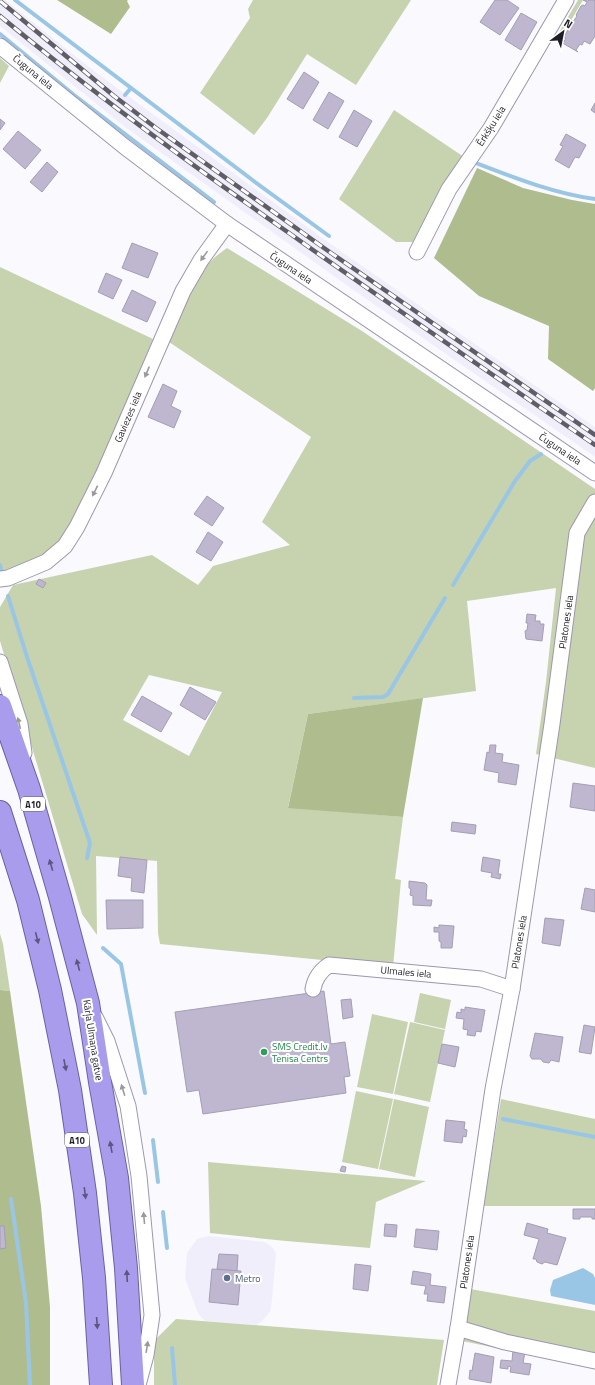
<svg xmlns="http://www.w3.org/2000/svg" width="595" height="1385" font-family="'Titillium Web',sans-serif">
<style>
.built{fill:#f1eefb}
.green{fill:#c7d2af;fill-rule:evenodd}
.forest{fill:#afbc8d}
.water{fill:#9ac6e6}
.lines{fill:none;stroke-linecap:round;stroke-linejoin:round}
.stream{stroke:#9ac6e6;stroke-width:4}
.building{fill:#beb7cf;stroke:#a49eb5}
.minor-casing{stroke:#9d97ad;stroke-width:17}
.trunk-casing{stroke:#6c5fa4;stroke-width:24}
.minor{stroke:#fff;stroke-width:15}
.trunk{stroke:#aa9cec;stroke-width:22}
.rail-casing{stroke:#5f5d65;stroke-width:4.5}
.rail{stroke:#fff;stroke-width:3;stroke-dasharray:9;stroke-linecap:butt}
.oneway{fill:#9a999d}
.oneway2{fill:#5e567f}
.leisure-dot{fill:#2e9e5b;stroke:#fff;stroke-width:1.5}
.service-dot{fill:#5c6f8a;stroke:#fff;stroke-width:1.5}
.labels{text-anchor:middle;dominant-baseline:central;stroke-width:4;stroke-linejoin:round;paint-order:stroke}
.shield{fill:#fff;stroke:#626066;stroke-width:1}
.shield-label{font-size:9px;font-weight:bold;fill:#1f1c25}
.street-label{font-size:10px;fill:#1f1c25;stroke:#fff}
.leisure-label{font-size:10px;fill:#27864d;stroke:#fff;text-anchor:start}
.service-label{font-size:10px;fill:#4e5e75;stroke:#fff;text-anchor:start}
</style>
<rect width="100%" height="100%" fill="#faf9fe"/>
<g class="built">
<path d="M0 0H5L94 71 332 245 595 427V457L352 289 125 127 0 26Z"/>
<path d="M208 1236 265 1242 273 1248 276 1254 272 1299 270 1312 261 1322 256 1325 205 1321 201 1317 197 1311 185 1278 187 1253 197 1239Z"/>
</g>
<g class="green">
<path d="M253 0H411L356 85 307 54 267 118 254 135 200 93 250 18 248 9Z"/>
<path d="M578 0H583L560 39 554 41Z"/>
<path d="M0 58 9 66 0 83Z"/>
<path d="M394 110 464 157 413 242H396L339 199Z"/>
<path d="M227 248 362 331 595 489V768L536 754 546 682 556 588 467 601 476 691 308 714 288 807 403 817 395 879 401 880 393 967 160 944 158 933 157 861 96 856 97 935 82 914 0 641V607L13 585 152 555 198 585 213 566 290 545 262 522 311 437 169 342 198 274 215 257ZM149 675 222 692 189 756 123 720Z"/>
<path d="M0 267 153 339 73 528 54 549 14 569 0 573Z"/>
<path d="M0 934 3 944 10 991 0 990Z"/>
<path d="M420 993 451 1000 445 1029 414 1022Z"/>
<path d="M372 1014 408 1022 393 1094 357 1087Z"/>
<path d="M410 1022 445 1030 430 1102 394 1094Z"/>
<path d="M356 1091 393 1099 378 1169 342 1162Z"/>
<path d="M394 1099 429 1107 415 1177 379 1169Z"/>
<path d="M501 1099 595 1119V1206H483Z"/>
<path d="M208 1162 426 1181 376 1202 370 1248 286 1241 210 1233Z"/>
<path d="M470 1289 595 1311V1368L462 1341Z"/>
<path d="M176 1319 444 1340 437 1385H154V1341Z"/>
</g>
<g class="forest">
<path d="M57 0H128L127 1 130 7 111 34Z"/>
<path d="M477 168 523 188 572 200 595 204V388L593 391 548 359 549 326 479 296 434 258Z"/>
<path d="M423 698 403 817 288 808 308 714Z"/>
<path d="M0 990 10 991 41 1206 50 1307V1385H0Z"/>
</g>
<path class="water" d="M583 1268 593 1274 595 1278V1305L551 1296 550 1290 553 1280Z"/>
<g class="lines">
<g class="stream">
<path d="M15 0 255 182 329 236"/>
<path d="M0 34 74 95 214 202"/>
<path d="M125 95 131 88"/>
<path d="M476 163C515 178 553 193 595 199"/>
<path d="M0 565 1 569"/>
<path d="M453 585 515 481 530 461 541 454"/>
<path d="M8 596 27 657 90 843 87 858"/>
<path d="M354 698 383 697 388 694 445 598"/>
<path d="M103 948 121 964 145 1093"/>
<path d="M503 1119 595 1137"/>
<path d="M153 1140 158 1182"/>
<path d="M11 1199 26 1303 30 1385"/>
<path d="M163 1212 167 1248"/>
<path d="M172 1348 175 1385"/>
</g>
</g>
<g class="building">
<path d="M495 0H507L519 8 500 35 480 22Z"/>
<path d="M583 0 588 1 589 0H595V36L590 44 584 41 582 45 580 44 576 50 578 52 559 41 563 43 566 38H564V36L577 16 576 15 581 6 583 5 585 6 587 2Z"/>
<path d="M521 13 537 22 521 50 505 40Z"/>
<path d="M304 72 319 82 303 109 287 99Z"/>
<path d="M329 92 344 101 328 129 313 120Z"/>
<path d="M595 103V113L591 110Z"/>
<path d="M354 110 372 121 357 147 339 137Z"/>
<path d="M0 119 5 123 0 130Z"/>
<path d="M18 131 41 150 25 169 3 149Z"/>
<path d="M566 134 586 145 579 158 575 157 569 168 555 160 563 146 560 145Z"/>
<path d="M47 162 58 172 42 192 30 182Z"/>
<path d="M132 243 158 253 148 278 122 268Z"/>
<path d="M106 273 122 280 113 299 98 292Z"/>
<path d="M132 290 156 302 147 322 122 311Z"/>
<path d="M163 384 177 391 171 406 181 411 174 428 148 417Z"/>
<path d="M207 496 224 508 212 526 194 514Z"/>
<path d="M208 532 223 542 211 561 196 552Z"/>
<path d="M39 579 46 583 43 588 36 584Z"/>
<path d="M527 614 536 615 535 621H540V624H544L542 641 526 639 525 631 527 630 528 623H526Z"/>
<path d="M190 687 216 702 205 720 180 705Z"/>
<path d="M142 696 172 713 161 732 131 715Z"/>
<path d="M490 745H496L495 753 503 754 502 762 519 765 516 785 498 782 499 773 484 770 487 752 489 753Z"/>
<path d="M573 783 595 786V811L570 807Z"/>
<path d="M452 822 476 825 475 834 451 831Z"/>
<path d="M120 857 147 860 144 893 131 891 132 878 118 876Z"/>
<path d="M483 857 500 860 498 874H501L500 879 491 877 492 873 481 871Z"/>
<path d="M409 881 425 883 427 885 426 900H432L431 906 413 905V896L410 895 411 889 409 888Z"/>
<path d="M585 888 595 890V912L581 909Z"/>
<path d="M106 900H143V928L107 929Z"/>
<path d="M545 918 564 920 560 946 542 943Z"/>
<path d="M439 925 454 926 452 948H441V942L439 941V932H434V927L439 928Z"/>
<path d="M324 991 331 1044 345 1042 350 1076 344 1077 346 1093 203 1114 199 1090 187 1092 175 1012Z"/>
<path d="M351 999 353 1017 343 1019 341 1000Z"/>
<path d="M465 1007 485 1010 481 1032 476 1031 475 1036 467 1035 468 1030 463 1029 464 1019 456 1018 457 1012 461 1013V1009L465 1010Z"/>
<path d="M584 1025 595 1027 591 1054 579 1052Z"/>
<path d="M535 1033 563 1037 559 1062 551 1060 549 1063 543 1062 541 1059H532L530 1056Z"/>
<path d="M442 1044 459 1047 455 1067 438 1063Z"/>
<path d="M446 1120 465 1122 464 1129 467 1130 466 1137 463 1136 462 1143 444 1141Z"/>
<path d="M342 1166 346 1167 345 1172 340 1171Z"/>
<path d="M573 1209H595V1219H592V1217H580V1219H573Z"/>
<path d="M527 1223 548 1229 547 1233 566 1238 557 1265 545 1262 542 1264 537 1262 536 1259H533L539 1239 524 1235Z"/>
<path d="M385 1224 397 1225 396 1237 384 1236Z"/>
<path d="M0 1226H4L6 1248 0 1249Z"/>
<path d="M416 1229 439 1231 437 1250 414 1247Z"/>
<path d="M219 1254 238 1255 237 1271 217 1269Z"/>
<path d="M355 1264 371 1266 368 1291 353 1289Z"/>
<path d="M212 1269 241 1271 238 1305 209 1302Z"/>
<path d="M413 1271 431 1274 430 1285 446 1287 444 1303 427 1301 428 1294H424L426 1286 411 1284Z"/>
<path d="M513 1350 525 1352 523 1363 531 1364 529 1375 510 1372 511 1367 508 1366V1369L500 1368 501 1360 512 1361Z"/>
<path d="M475 1353 494 1357 491 1383 469 1379 470 1370 472 1371Z"/>
</g>
<g class="lines">
<g class="minor-casing">
<g id="minor">
<path d="M0 46 125 147 227 224 595 473"/>
<path d="M417 252 449 189 491 128 566 0"/>
<path d="M0 579 8 578 46 562 65 546 77 527 104 473 183 291 201 260 227 224"/>
<path d="M0 662 20 724 24 753"/>
<path d="M313 989C315 978 320 971 329 965L481 979 512 989"/>
<path d="M95 1017 107 1041 128 1106 139 1176 152 1315 146 1355 138 1385"/>
<path d="M458 1328 505 1342 595 1361"/>
<path d="M448 1385 458 1328 493 1089 512 989 552 724 577 533 595 502"/>
</g>
</g>
<g class="trunk-casing">
<g id="trunk">
<path d="M0 706 29 789 60 897 88 1003 100 1082 117 1178 126 1268 133 1385"/>
<path d="M0 812 28 900 50 990 70 1090 85 1193 94 1278 101 1385"/>
</g>
</g>
<use href="#minor" class="minor"/>
<use href="#trunk" class="trunk"/>
<g class="rail-casing">
<g id="rail">
<path d="M0 1 114 96 156 128 331 253 595 435"/>
<path d="M0 16C93 93 190 164 289 233 390 305 493 375 595 445"/>
</g>
</g>
<use href="#rail" class="rail"/>
</g>
<defs><path id="oneway-solid" d="M-6-.8H1V-3.2L6.5 0L1 3.2V.8H-6Z"/></defs>
<g class="oneway">
<use href="#oneway-solid" transform="translate(204 256) rotate(126)"/>
<use href="#oneway-solid" transform="translate(147 372) rotate(113)"/>
<use href="#oneway-solid" transform="translate(95 491) rotate(116)"/>
<use href="#oneway-solid" transform="translate(19 723) rotate(-103)"/>
<use href="#oneway-solid" transform="translate(123 1090) rotate(-107)"/>
<use href="#oneway-solid" transform="translate(144 1218) rotate(-95)"/>
<use href="#oneway-solid" transform="translate(147 1347) rotate(-81)"/>
</g>
<g class="oneway2">
<use href="#oneway-solid" transform="translate(51 865) rotate(-106)"/>
<use href="#oneway-solid" transform="translate(37 938) rotate(76)"/>
<use href="#oneway-solid" transform="translate(78 965) rotate(-105)"/>
<use href="#oneway-solid" transform="translate(65 1065) rotate(79)"/>
<use href="#oneway-solid" transform="translate(111 1147) rotate(-100)"/>
<use href="#oneway-solid" transform="translate(85 1193) rotate(83)"/>
<use href="#oneway-solid" transform="translate(127 1276) rotate(-93)"/>
<use href="#oneway-solid" transform="translate(97 1323) rotate(86)"/>
</g>
<circle class="leisure-dot" cx="264" cy="1052" r="4"/>
<circle class="service-dot" cx="227" cy="1278" r="4"/>
<g class="labels">
<g class="shield">
<rect x="21" y="797" width="24" height="14" rx="3"/>
<rect x="65" y="1133" width="24" height="14" rx="3"/>
</g>
<g class="shield-label">
<text x="33" y="804">A10</text>
<text x="77" y="1140">A10</text>
</g>
<g class="street-label">
<text transform="translate(33 72) rotate(39)">Čuguna iela</text>
<text transform="translate(491 126) rotate(-58)">Ērkšķu iela</text>
<text transform="translate(291 268) rotate(34)">Čuguna iela</text>
<text transform="translate(128 417) rotate(-67)">Gaviezes iela</text>
<text transform="translate(560 449) rotate(34)">Čuguna iela</text>
<text transform="translate(566 622) rotate(-82)">Platones iela</text>
<text transform="translate(519 942) rotate(-81)">Platones iela</text>
<text transform="translate(406 972) rotate(5)">Ulmales iela</text>
<text transform="translate(93 1040) rotate(81)">Kārļa Ulmaņa gatve</text>
<text transform="translate(467 1262) rotate(-82)">Platones iela</text>
</g>
<g class="leisure-label">
<text x="272" y="1046">SMS Credit.lv<tspan x="272" dy="12">Tenisa Centrs</tspan></text>
</g>
<g class="service-label">
<text x="235" y="1278">Metro</text>
</g>
</g>
<g transform="translate(563 32) rotate(32)" stroke="#ffffff" stroke-width="3" paint-order="stroke">
<path d="M0-3L7 15L0 10L-7 15Z" fill="#1f1c25"/>
<text y="-6" font-size="11" font-weight="bold" text-anchor="middle" fill="#1f1c25">N</text>
</g>
</svg>
